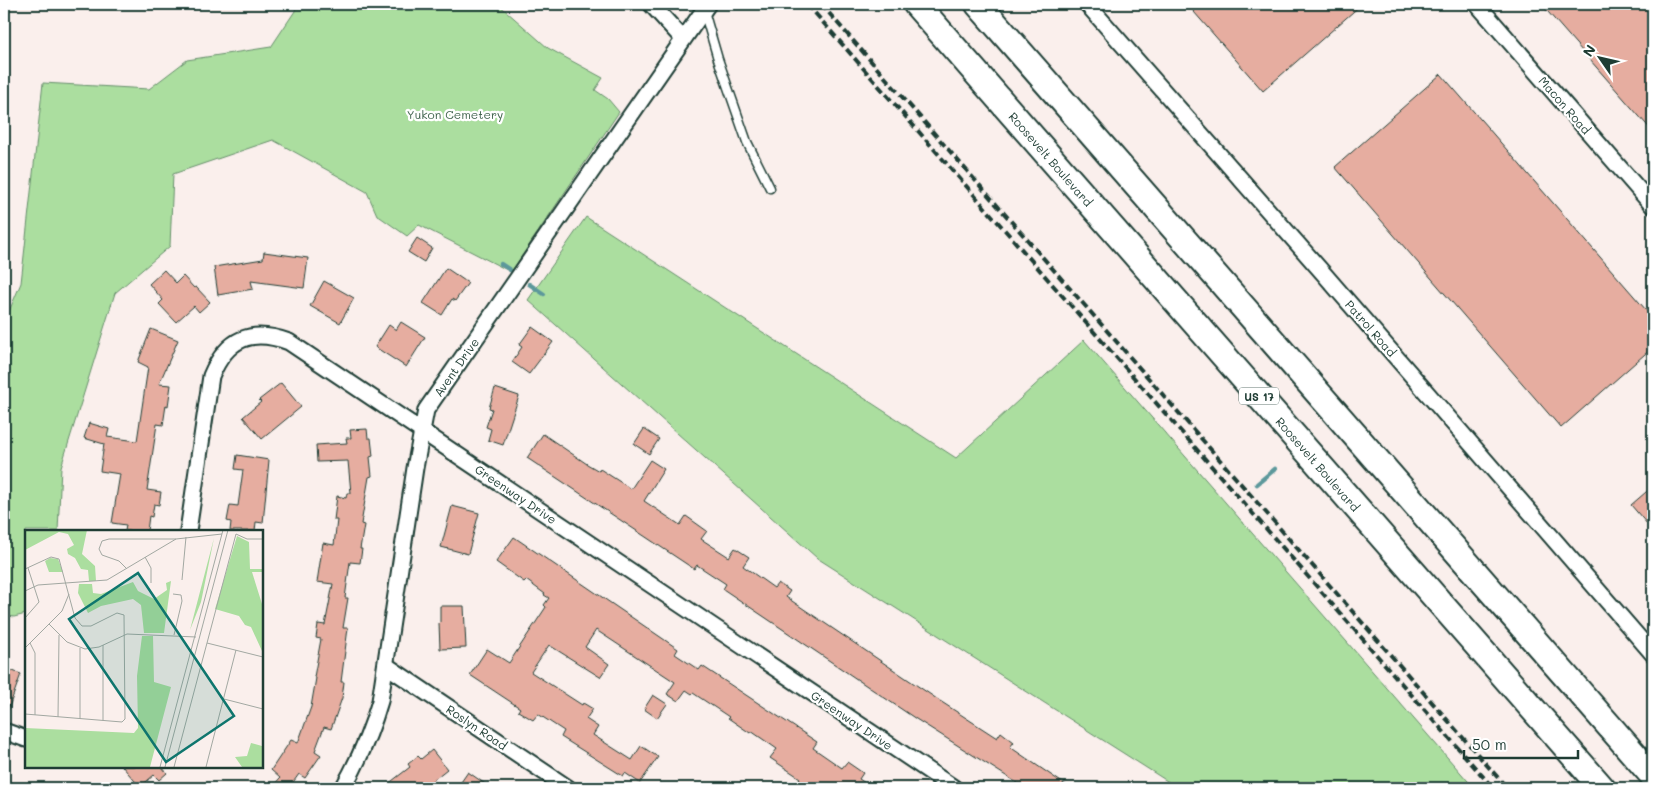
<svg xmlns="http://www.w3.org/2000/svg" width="1657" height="792" font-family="Mali,sans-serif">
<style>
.green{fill:#abde9f;stroke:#658e6a}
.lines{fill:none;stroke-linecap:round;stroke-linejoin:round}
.stream{stroke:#5c989b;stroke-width:4.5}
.building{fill:#e6ada0;stroke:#1f3d34}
.service-casing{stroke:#1f3d34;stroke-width:11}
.minor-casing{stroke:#1f3d34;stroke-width:19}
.trunk-casing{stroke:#1f3d34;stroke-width:29}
.service{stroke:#fff;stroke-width:8}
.minor{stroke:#fff;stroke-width:15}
.trunk{stroke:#fff;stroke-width:25}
.rail{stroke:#1f3d34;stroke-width:4;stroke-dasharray:8 4;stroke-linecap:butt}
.labels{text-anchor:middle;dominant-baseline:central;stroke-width:4.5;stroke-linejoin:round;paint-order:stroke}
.shield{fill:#fff;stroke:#627771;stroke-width:1}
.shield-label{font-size:11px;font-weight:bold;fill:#1f3d34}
.street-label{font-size:12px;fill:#1f3d34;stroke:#fff}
.park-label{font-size:12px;fill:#42654f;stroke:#fff}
.inset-road{fill:none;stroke:#a2a8a2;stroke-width:1}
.view{fill:#0f766e;fill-opacity:0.15;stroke:#0f766e;stroke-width:2.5}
.inset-edge{fill:none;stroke:#1f3d34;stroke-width:2.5}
</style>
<rect width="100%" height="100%" fill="#faefec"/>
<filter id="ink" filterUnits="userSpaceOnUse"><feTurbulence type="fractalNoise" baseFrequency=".02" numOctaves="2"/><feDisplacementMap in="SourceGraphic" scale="10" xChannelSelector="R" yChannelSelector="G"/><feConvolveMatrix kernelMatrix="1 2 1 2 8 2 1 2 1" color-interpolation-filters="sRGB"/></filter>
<g filter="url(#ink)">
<g class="green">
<path d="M296 4H498L548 48 603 78 595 90 608 99 619 112 511 272 419 225 407 236 377 215 367 192 273 140 173 174 170 246 115 293 61 467 58 531H26V614L14 617 4 615V323L21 283 43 83 149 89 187 60 271 47 295 11Z"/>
<path d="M586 217 956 458 1084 340 1474 788H1178L817 558 528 300Z"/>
</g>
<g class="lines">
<g class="stream">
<path d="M501 264 510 270"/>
<path d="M529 284 544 294"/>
<path d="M1257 484 1275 469"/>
</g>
</g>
<g class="building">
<path d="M1187 4H1362L1263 91Z"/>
<path d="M1541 4H1653V132Z"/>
<path d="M1441 74 1653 318V347L1561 428 1335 167Z"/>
<path d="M417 238 432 248 424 262 408 252Z"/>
<path d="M264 252 308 258 304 288 251 281 253 289 218 295 214 267 263 259Z"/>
<path d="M446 268 468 283 455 301 452 299 442 315 423 303Z"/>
<path d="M164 270 176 283 183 276 194 288 196 287 210 302 199 312 194 306 176 322 159 304 163 300 149 284Z"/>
<path d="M324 281 354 298 340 323 310 306Z"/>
<path d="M401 322 425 337 406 367 375 347 389 325 396 330Z"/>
<path d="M532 327 553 342 529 374 512 362 522 347 519 345Z"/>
<path d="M151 329 178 340 159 384 171 385 168 406 166 405 163 425 157 424 147 490 161 492 159 505 154 504 152 517 149 516 147 531H125L126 525 112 523 120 474 100 471 104 444 84 438 89 423 109 429 107 437 137 441 148 367 138 362Z"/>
<path d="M281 383 301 407 262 439 243 417 261 402 259 400Z"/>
<path d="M495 388 519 396 503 445 488 440 491 429 486 427 492 409 489 408Z"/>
<path d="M367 429 368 438H371L373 456 370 457 372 476 369 477 361 524 364 525 360 549H362L360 563 350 562 345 598H348L343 628H348L341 682H344L342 698 331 729 324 727 315 751 321 755 305 778 299 774 289 788H271L280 778 271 770 291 740 298 743 311 707 316 678 314 677 321 639 316 638 318 624 325 625 333 584 317 582 323 543 334 545 337 520H334L337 496 346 498 347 493H351L348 461 317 462 316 445 347 443 346 438H351L350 430Z"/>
<path d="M644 429 659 439 649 454 634 444Z"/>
<path d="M543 434 587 464 599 471 600 469 631 489 650 460 664 469 644 501 680 525 686 516 707 531 701 539 729 557 735 548 749 557 743 566 774 588 778 583 790 591 786 597 940 701 997 738 1001 732 1014 742 1010 747 1070 788H1025L916 719 723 589 726 584 697 565 694 569 527 458Z"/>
<path d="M237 455 269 460 263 523 256 522 255 531H230L231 522 227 521 230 505 238 506 243 470 235 469Z"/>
<path d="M1653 486V531L1631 505Z"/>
<path d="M452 506 479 513 468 554 441 547Z"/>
<path d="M514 537 678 649 675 654 699 670 702 666 817 742 813 748 842 768 847 762 863 773 859 779 873 788H793L800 778 770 758 777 749 751 731 750 733 728 718 729 717 693 693 692 694 686 690 678 701 667 694 675 682 596 630 585 647 609 664 600 677 549 645 531 672 582 705 583 703 593 709 586 719 598 727 593 735 632 760 641 746 658 757 640 783 625 773 623 776 561 737 564 731 538 714 533 720 518 711 520 708 470 675 487 649 509 663 546 607 544 605 549 598 544 595 545 594 526 580 524 582 496 562Z"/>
<path d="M440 606H464L466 648 440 649 439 623 440 622Z"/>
<path d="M4 668 21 674 5 718H4Z"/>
<path d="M653 695 667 704 657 718 644 709Z"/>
<path d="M432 750 447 769 423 788H383L410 767 408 764 418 756 421 759Z"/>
<path d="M122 766H164L162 767 167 773 159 780 154 775 140 787Z"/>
<path d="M468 772 491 788H457Z"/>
</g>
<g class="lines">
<g class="service-casing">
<path id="service" d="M704 11 718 59 747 142 770 188"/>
</g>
<g class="minor-casing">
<g id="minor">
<path d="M651 4 683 39"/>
<path d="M1087 4 1324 274 1653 654"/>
<path d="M1477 4 1653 206"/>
<path d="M188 531 211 376C227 338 251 328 289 342L954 788"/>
<path d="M387 666 568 788"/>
<path d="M4 731 26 739"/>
<path d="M343 788C359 760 371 732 380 701L415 468 426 410 708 4"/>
</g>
</g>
<g class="trunk-casing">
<g id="trunk">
<path d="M916 4 1602 788"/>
<path d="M978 4 1653 776"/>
</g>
</g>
<use href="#service" class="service"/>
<use href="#minor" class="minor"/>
<use href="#trunk" class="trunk"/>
<g class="rail">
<path d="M807 4 1493 788"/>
<path d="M821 4 1507 788"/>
</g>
</g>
</g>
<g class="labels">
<rect class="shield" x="1239" y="387.5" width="40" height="17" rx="4"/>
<g class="shield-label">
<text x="1259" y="396">US 17</text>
</g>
<g class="street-label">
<text transform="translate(1565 105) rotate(49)">Macon Road</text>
<text transform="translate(1051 159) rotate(49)">Roosevelt Boulevard</text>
<text transform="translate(1371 328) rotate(49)">Patrol Road</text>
<text transform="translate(456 367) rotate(-55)">Avent Drive</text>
<text transform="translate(1318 464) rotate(49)">Roosevelt Boulevard</text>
<text transform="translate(516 494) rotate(34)">Greenway Drive</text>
<text transform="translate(852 720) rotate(34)">Greenway Drive</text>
<text transform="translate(477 727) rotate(34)">Roslyn Road</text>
</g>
<g class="park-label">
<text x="455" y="114">Yukon Cemetery</text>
</g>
</g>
<g transform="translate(25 530)">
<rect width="238" height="238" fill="#faefec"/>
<path d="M0 0H62L57 24 70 36 71 51H64L63 40 56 39 50 28 43 24 42 19 49 15 43 4 34 2 0 20ZM212 6 224 12 225 39H237V42H227L237 74V121L226 97 220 95 214 86 190 79ZM189 8 176 72 165 100ZM25 28 33 29 38 42H24L20 31ZM146 51 139 103H119L116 75 108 69 76 76 63 83 53 63 54 54H67L68 63 76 64 108 52 113 61 129 69 142 60 141 53ZM117 106H128L129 152 146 157 125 237H0V198L109 203 113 198 112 146ZM226 213 237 216V237H217L210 227 222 226Z" fill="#abde9f"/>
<path class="inset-road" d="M120 27 126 38V53M0 39 26 27 34 29 50 88 57 96H66L92 83 99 85 100 189 97 192 0 184M102 39 94 31 77 25 74 19 77 11 84 9H151M157 50 161 7M0 61 13 55 82 50 151 9 197 4M148 64 156 65 157 71 149 105M0 88 14 72 3 38M24 94 42 112 60 119 74 117 102 104 171 107M5 113 10 123V185M182 113 238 127M0 118 37 81 44 64M199 169 238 179M33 187 34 105M55 189V118M78 191V115M135 237 198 0M140 237 203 0M149 237 211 4 222 9H238M181 237 211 120"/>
<path class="view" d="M113 43 209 186 141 232 44 89Z"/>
<rect width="238" height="238" class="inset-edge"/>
</g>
<rect width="1657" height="792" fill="none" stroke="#fff" stroke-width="20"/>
<rect x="10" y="10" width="1637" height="772" fill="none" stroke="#1f3d34" stroke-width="2" filter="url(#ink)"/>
<g transform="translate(1600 58) rotate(304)" stroke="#ffffff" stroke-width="4" paint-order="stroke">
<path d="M0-4L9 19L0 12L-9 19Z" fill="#1f3d34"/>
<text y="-8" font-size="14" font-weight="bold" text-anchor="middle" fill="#1f3d34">N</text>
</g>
<path d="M1464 750v8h114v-8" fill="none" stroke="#1f3d34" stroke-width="2.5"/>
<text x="1472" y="750" font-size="15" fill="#1f3d34" stroke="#ffffff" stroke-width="4" paint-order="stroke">50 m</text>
</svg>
